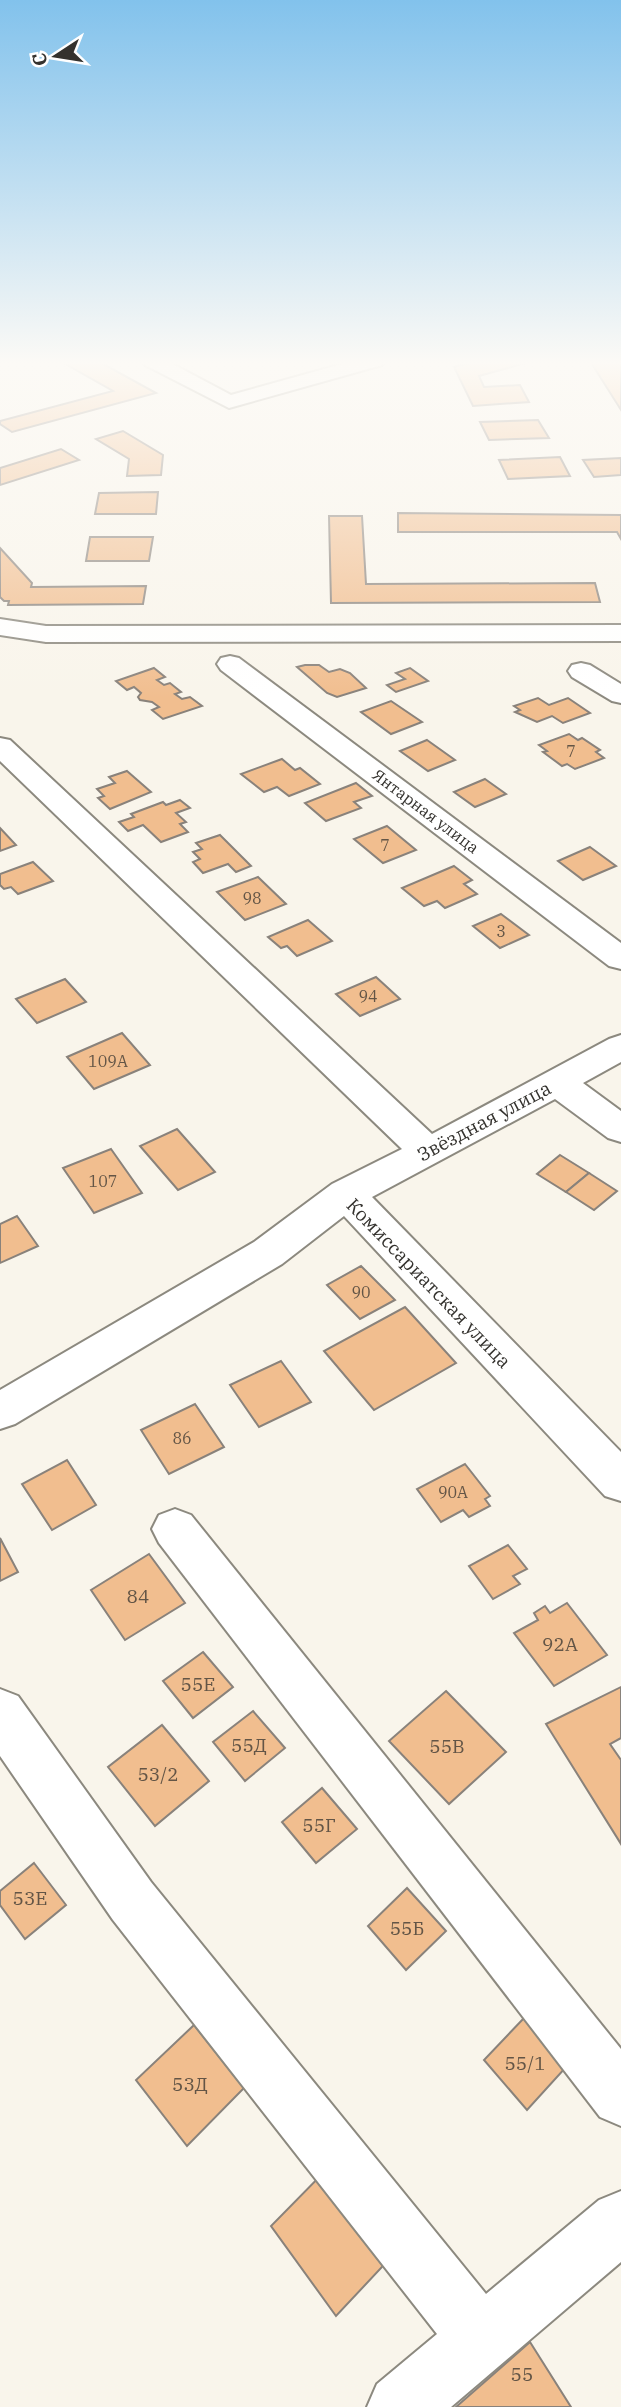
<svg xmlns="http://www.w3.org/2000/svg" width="621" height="2407" font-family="'IBM Plex Serif',serif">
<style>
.building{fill:#f1be8f;stroke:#89827b;stroke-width:2}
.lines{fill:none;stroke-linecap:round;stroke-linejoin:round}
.minor-casing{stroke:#8c897f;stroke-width:4}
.minor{fill:#fff;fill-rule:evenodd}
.labels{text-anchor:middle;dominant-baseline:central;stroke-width:5;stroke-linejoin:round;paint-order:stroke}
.number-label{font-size:16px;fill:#635546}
.far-street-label{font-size:16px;fill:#34322e;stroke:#fff}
.street-label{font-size:19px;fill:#34322e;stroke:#fff}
.near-number-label{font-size:19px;fill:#635546}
</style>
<rect width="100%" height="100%" fill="#f9f5eb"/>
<g class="building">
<path d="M60 361H98L156 393 12 432 0 424V421L113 391Z"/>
<path d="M476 361H533L479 376 484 387 520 385 529 402 473 406 454 367Z"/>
<path d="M590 361H618L621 365V410Z"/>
<path d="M538 420 549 438 489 440 480 422Z"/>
<path d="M123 431 163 455 161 475 127 476 129 459 96 439Z"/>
<path d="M61 449 79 460 0 485V468Z"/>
<path d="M560 457 570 476 508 479 499 460Z"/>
<path d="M621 458V475L594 477 583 460Z"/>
<path d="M158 492 156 514H95L99 493Z"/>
<path d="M398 513 621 515V539L617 532H398Z"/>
<path d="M329 516H362L366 584 595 583 600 602 331 603Z"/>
<path d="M90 537H153L149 561H86Z"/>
<path d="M0 548 32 583 31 587 146 586 143 604 8 605 9 601H4L0 597Z"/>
<path d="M305 665H319L329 672 340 669 350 673 366 688 337 697 327 693 297 667Z"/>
<path d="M154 668 165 677 157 680 164 685 170 683 181 692 175 694 182 699 190 697 202 706 163 719 152 710 159 707 152 702 140 700 138 697 141 693 134 687 127 690 116 681Z"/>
<path d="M410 668 428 681 396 692 387 685 405 679 396 673Z"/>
<path d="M538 698 549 705 568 698 590 713 563 723 552 716 537 722 515 712 520 710 514 706Z"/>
<path d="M391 701 422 722 391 734 361 712Z"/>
<path d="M569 734 578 740 582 738 600 750 596 752 604 758 575 769 567 764 562 766 543 752 547 751 539 745Z"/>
<path d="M427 740 455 760 428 771 400 751Z"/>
<path d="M282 759 295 770 300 768 320 784 289 796 277 787 264 792 241 774Z"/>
<path d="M127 771 151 792 110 809 98 798 104 796 97 789 115 783 109 777Z"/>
<path d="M485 779 506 794 475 807 454 792Z"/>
<path d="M356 783 372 796 354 802 361 808 326 821 305 803Z"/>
<path d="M180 800 190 808 176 813 186 822 180 824 188 832 161 842 143 825 128 831 119 822 134 817 131 814 163 802 166 805Z"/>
<path d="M387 826 416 850 383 863 354 839Z"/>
<path d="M0 828 16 845 0 851Z"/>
<path d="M220 835 251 866 236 872 228 864 203 873 193 862 200 859 193 852 202 849 196 843Z"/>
<path d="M590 847 616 866 583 880 558 861Z"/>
<path d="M33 862 53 881 18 894 11 887 4 889 0 885V874Z"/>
<path d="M454 866 472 880 464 884 477 894 445 908 437 901 424 906 402 888Z"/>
<path d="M258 877 286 904 245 920 217 892Z"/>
<path d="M501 914 529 935 500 948 473 926Z"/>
<path d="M308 920 332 941 297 956 287 946 281 948 268 937Z"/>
<path d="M376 977 400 999 360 1016 336 994Z"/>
<path d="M65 979 86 1002 37 1023 16 999Z"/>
<path d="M122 1033 150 1065 94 1089 67 1057Z"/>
<path d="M177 1129 215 1172 178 1190 140 1146Z"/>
<path d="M111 1149 142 1193 94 1213 63 1168Z"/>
<path d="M560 1155 589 1173 566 1192 537 1174Z"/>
<path d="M589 1173 617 1191 594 1210 566 1192Z"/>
<path d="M17 1216 38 1246 0 1263V1224Z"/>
<path d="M361 1266 395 1300 360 1319 327 1285Z"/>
<path d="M405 1307 456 1363 374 1410 324 1351Z"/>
<path d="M281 1361 311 1402 259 1427 230 1385Z"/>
<path d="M195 1404 224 1447 169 1474 141 1430Z"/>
<path d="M67 1460 96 1505 52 1530 22 1484Z"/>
<path d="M465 1464 490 1496 485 1499 490 1506 469 1517 463 1510 441 1522 417 1489Z"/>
<path d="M0 1538 18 1572 0 1581Z"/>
<path d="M508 1545 527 1569 513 1576 520 1584 493 1599 469 1566Z"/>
<path d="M149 1554 185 1603 125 1640 91 1590Z"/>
<path d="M567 1603 607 1655 554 1686 514 1633 538 1620 534 1613 545 1606 550 1613Z"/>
<path d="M203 1652 233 1687 193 1718 163 1681Z"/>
<path d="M621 1687V1738L610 1744 621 1760V1844L546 1724Z"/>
<path d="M446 1691 506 1752 449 1804 389 1741Z"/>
<path d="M253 1711 285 1748 245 1781 213 1742Z"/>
<path d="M162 1725 209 1781 155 1826 108 1767Z"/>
<path d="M322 1788 357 1829 316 1863 282 1822Z"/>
<path d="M34 1863 66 1905 25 1939 0 1905V1891Z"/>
<path d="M407 1888 446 1931 406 1970 368 1926Z"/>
<path d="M524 2018 567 2066 527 2110 484 2060Z"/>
<path d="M194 2025 244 2088 187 2146 136 2080Z"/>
<path d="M330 2166 396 2252 336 2316 271 2226Z"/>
<path d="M530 2342 571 2407H456Z"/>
</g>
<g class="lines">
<g class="minor-casing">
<g id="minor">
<path d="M142 361H167L231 395 353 361H385L382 365 229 408 145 365Z"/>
<path d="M0 619 46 626 621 625V641L46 642 0 635Z"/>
<path d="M230 656 239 658 621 943V969L609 966 221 670 217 664 221 658Z"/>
<path d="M581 663 590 665 621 684V703L612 701 572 677 568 671 572 665Z"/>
<path d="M0 738 10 740 432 1134 609 1039 621 1035V1062L583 1083 621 1111V1142L608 1138 555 1099 372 1197 621 1452V1501L605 1496 344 1216 282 1264 15 1424 0 1429V1390L254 1242 332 1184 402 1149 0 761Z"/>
<path d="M175 1509 191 1515 621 2049V2126L600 2117 159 1543 152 1529 159 1515Z"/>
<path d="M0 1689 18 1696 151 1882 486 2294 599 2200 621 2191V2262L451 2407H367L377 2384 437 2334 113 1920 0 1756Z"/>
</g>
</g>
<use href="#minor" class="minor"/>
</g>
<linearGradient id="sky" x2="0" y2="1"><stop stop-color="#82c2ec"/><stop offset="0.52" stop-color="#fcfaf6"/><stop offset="1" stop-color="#fcfaf6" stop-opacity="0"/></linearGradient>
<rect width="621" height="698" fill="url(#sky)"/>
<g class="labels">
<g class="number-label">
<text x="571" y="751">7</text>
<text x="385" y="845">7</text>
<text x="252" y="898">98</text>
<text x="501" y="931">3</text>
<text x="368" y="996">94</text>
<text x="108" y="1061">109А</text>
<text x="103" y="1181">107</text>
<text x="361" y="1292">90</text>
<text x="182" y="1438">86</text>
<text x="453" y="1492">90А</text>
</g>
<g class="far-street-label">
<text transform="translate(426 811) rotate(37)">Янтарная улица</text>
</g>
<g class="street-label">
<text transform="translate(484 1121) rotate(-28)">Звёздная улица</text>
<text transform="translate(429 1283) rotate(46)">Комиссариатская улица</text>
</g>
<g class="near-number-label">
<text x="138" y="1596">84</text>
<text x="560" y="1644">92А</text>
<text x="198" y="1684">55Е</text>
<text x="249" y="1745">55Д</text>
<text x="447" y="1746">55В</text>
<text x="158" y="1774">53/2</text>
<text x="319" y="1825">55Г</text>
<text x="30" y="1898">53Е</text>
<text x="407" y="1928">55Б</text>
<text x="525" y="2063">55/1</text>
<text x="190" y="2084">53Д</text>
<text x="522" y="2374">55</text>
</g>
</g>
<g transform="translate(56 56) rotate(258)" stroke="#ffffff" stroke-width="5" paint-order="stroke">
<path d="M0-5L12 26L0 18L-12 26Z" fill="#34322e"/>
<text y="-10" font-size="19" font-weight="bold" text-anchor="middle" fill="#34322e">С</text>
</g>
</svg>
